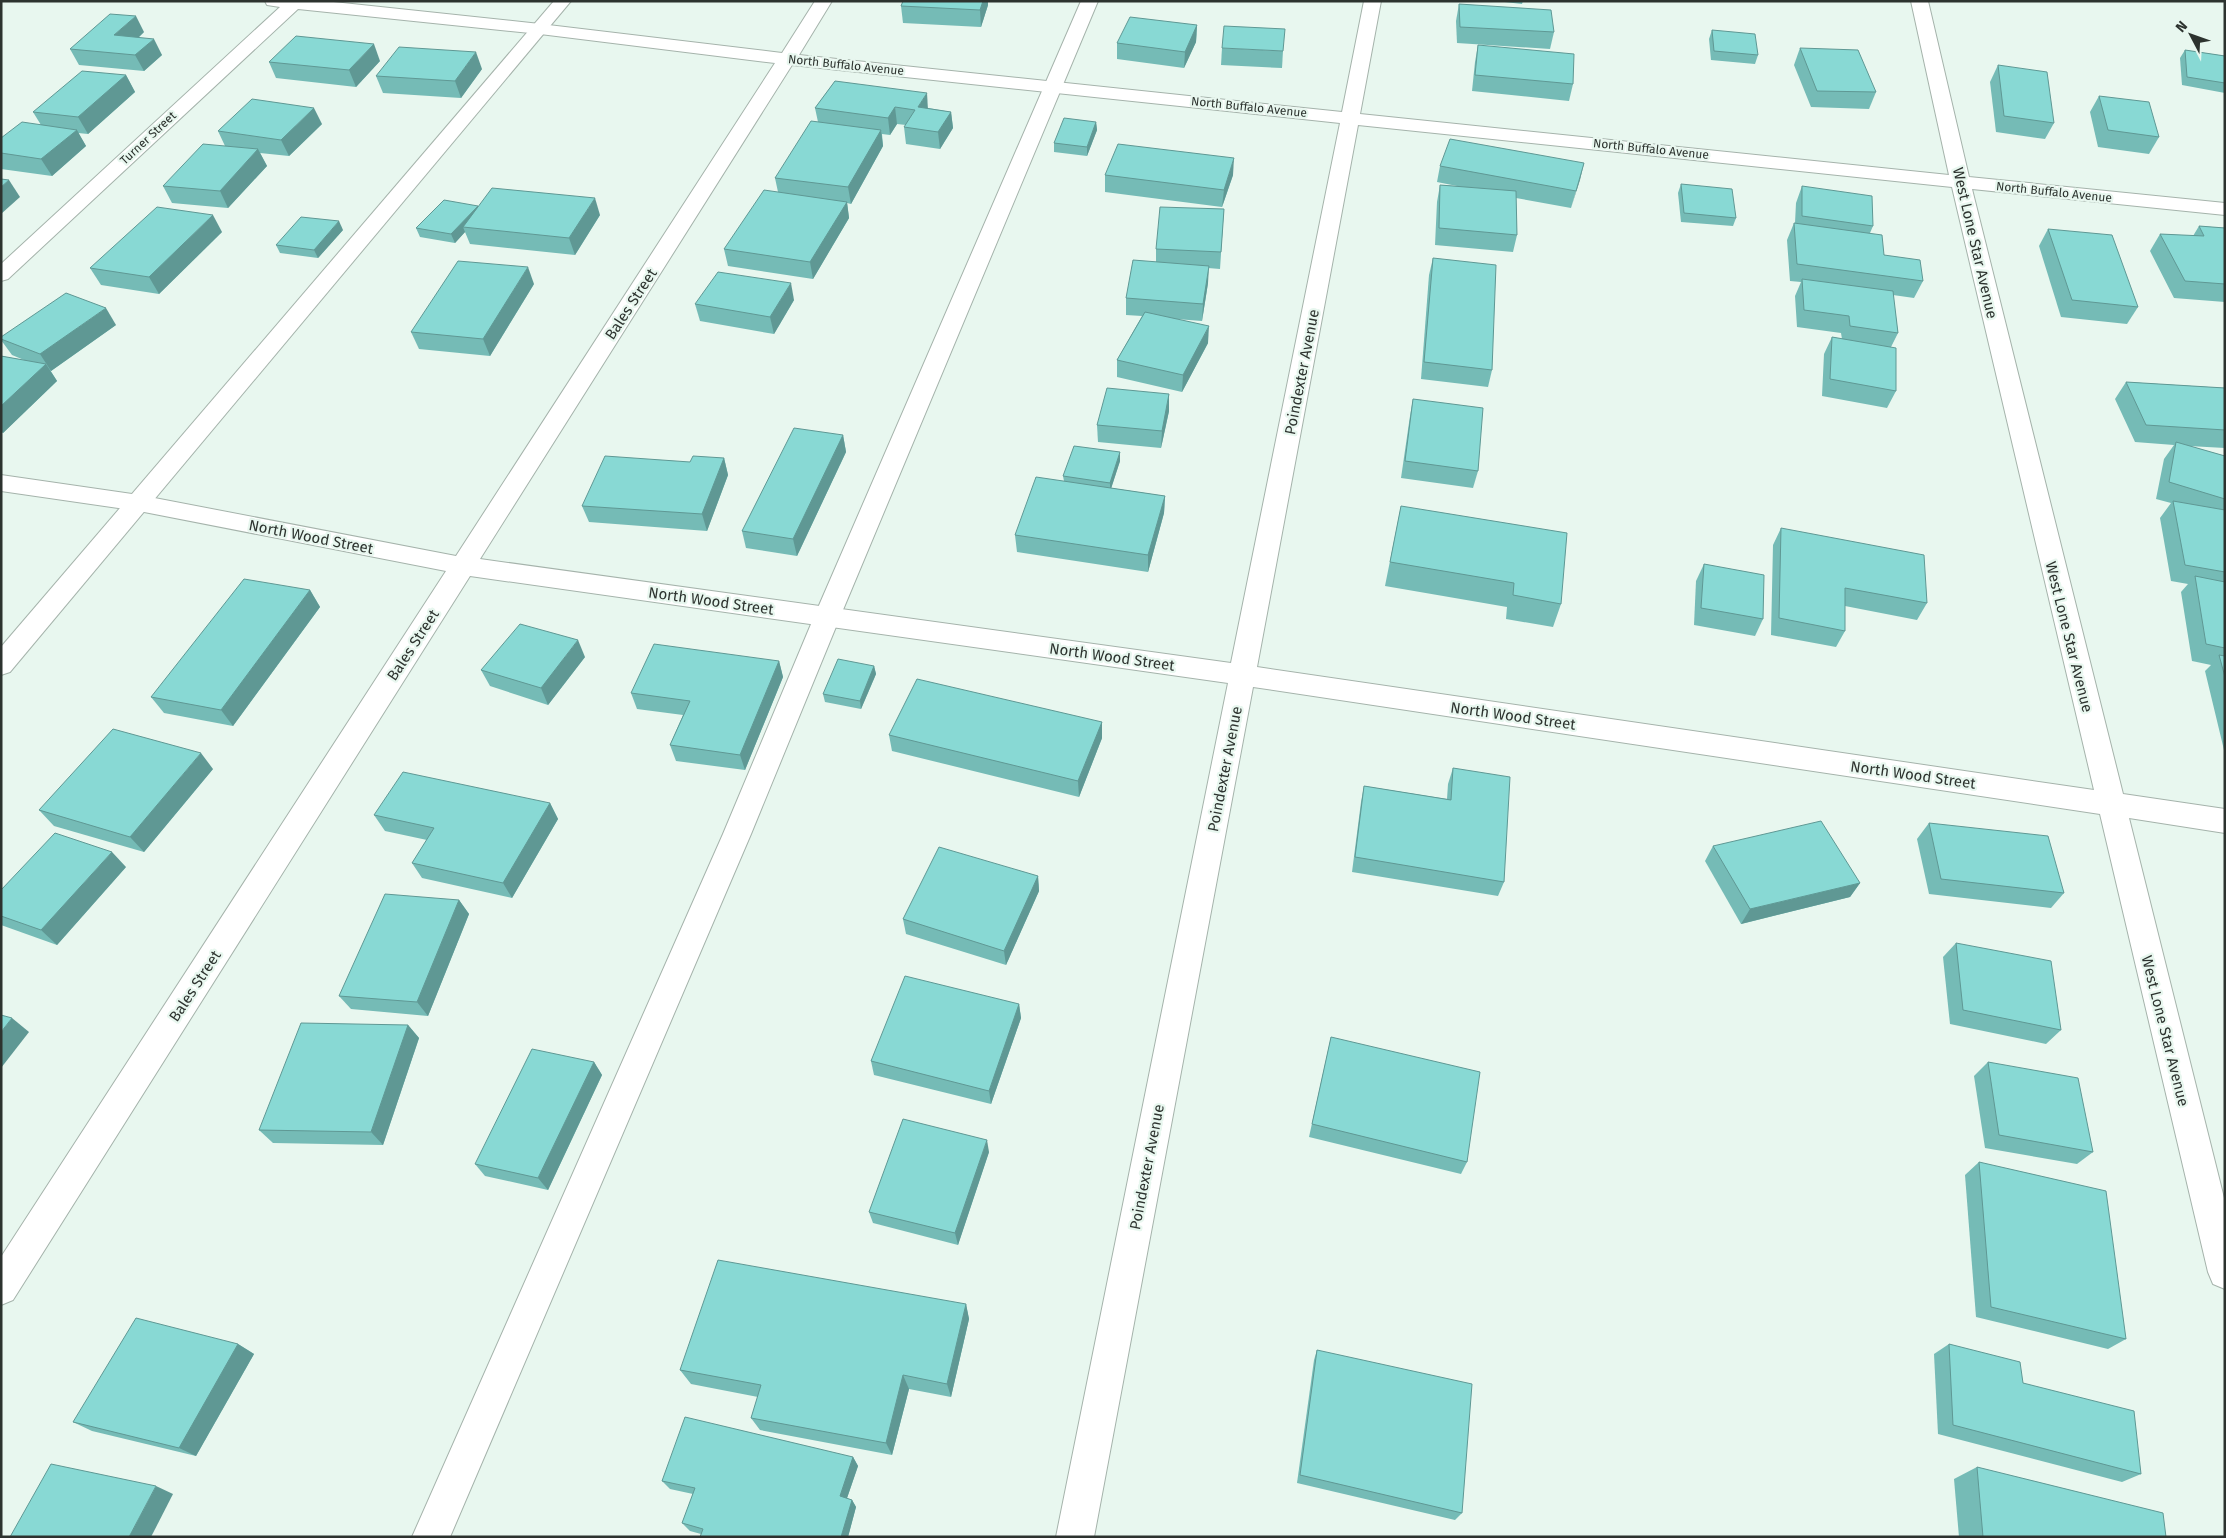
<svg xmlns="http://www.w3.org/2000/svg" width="2226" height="1538" font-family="'Fira Sans',sans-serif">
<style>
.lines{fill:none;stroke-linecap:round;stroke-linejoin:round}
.service-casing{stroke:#a5b3ab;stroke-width:2}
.minor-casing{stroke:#a5b3ab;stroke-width:2}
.service{fill:#fff;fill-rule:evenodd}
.minor{fill:#fff;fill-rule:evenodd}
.wall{fill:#75bbb6}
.shaded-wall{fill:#5f9894}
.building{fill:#88d9d4;stroke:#5f9894}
.labels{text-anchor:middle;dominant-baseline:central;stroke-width:4.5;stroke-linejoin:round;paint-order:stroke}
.far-street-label{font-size:12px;fill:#2d332f;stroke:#e8f7ef}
.street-label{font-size:15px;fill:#2d332f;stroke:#e8f7ef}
</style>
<rect width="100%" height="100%" fill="#e8f7ef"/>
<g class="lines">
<g class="service-casing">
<g id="service">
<path d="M554 1H571L10 672 1 675V647Z"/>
<path d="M1081 1H1098L840 617 751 834 450 1537H412L723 834 814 617Z"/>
</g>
</g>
<g class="minor-casing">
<path id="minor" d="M265 1H324L540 24 782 53 815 1H832L799 55 1342 112 1364 1H1381L1360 114 1949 175 1911 1H1928L1969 177 2225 203V215L1972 189 2123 794 2225 809V833L2129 818 2225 1202V1289L2213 1284 2208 1272 2100 814 1253 687 1094 1537H1056L1228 683 470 576 13 1300 1 1305V1257L446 571 139 511 1 491V475L139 495 456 556 775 63 540 34 298 9 8 279 1 281V264L280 7 267 5ZM792 65 1340 123 1231 663 480 559ZM1358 125 1952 187 2094 790 1257 667Z"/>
</g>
<use href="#service" class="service"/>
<use href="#minor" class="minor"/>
</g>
<g class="wall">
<path d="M903 1H988V5L981 27 903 23 901 6Z"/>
<path d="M1496 1H1523L1522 4Z"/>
<path d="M1459 4 1554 32 1550 49 1457 43 1456 21Z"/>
<path d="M1197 25 1196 42 1184 68 1117 59V43Z"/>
<path d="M1712 30 1758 55 1755 64 1711 60 1709 39Z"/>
<path d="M144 32 139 37 162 55 144 71 79 65 70 49Z"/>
<path d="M1478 45 1573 84 1569 101 1472 91 1475 62Z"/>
<path d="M1222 48 1283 51 1282 68 1221 65Z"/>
<path d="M1800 48 1876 92 1869 109 1811 107 1794 65Z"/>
<path d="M2185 50 2225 56V93L2182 85 2180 58Z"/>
<path d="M380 61 356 87 276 78 269 62Z"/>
<path d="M1998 65 2054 123 2045 139 1996 132 1990 82Z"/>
<path d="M482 69 461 98 383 93 376 76Z"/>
<path d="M126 75 135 92 88 134 78 133 86 146 52 176 1 169V138L41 125 33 112Z"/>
<path d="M835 81 928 108 951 112 953 128 940 149 906 144 904 127 906 125 897 124 890 135 882 134 883 146 851 204 847 203 849 218 813 279 728 266 724 249 778 192 775 178 818 122 815 108Z"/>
<path d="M2099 96 2159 137 2149 154 2098 147 2090 112Z"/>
<path d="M1096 122 1097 130 1087 156 1054 152V143Z"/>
<path d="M322 124 289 156 260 153 267 166 228 208 172 203 163 186 225 146 218 131Z"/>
<path d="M1584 163 1571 208 1516 198 1517 235 1513 252 1435 245 1437 202 1440 185 1457 186 1437 182 1440 166Z"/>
<path d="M1105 175H1233L1222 207 1105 192Z"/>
<path d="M1681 184 1736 218 1733 226 1681 222 1678 193Z"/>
<path d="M1802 186 1873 226 1870 233 1884 255 1923 281 1914 298 1893 295 1898 333 1891 347 1896 391 1887 408 1822 396 1824 354 1832 337 1842 339 1841 333 1797 327 1795 296 1801 282 1790 281 1787 240 1794 223H1795L1796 203Z"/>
<path d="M478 206 600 215 575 255 470 244 465 232 455 243 420 237 416 228Z"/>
<path d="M1224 209 1220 269 1208 268V283L1202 321 1176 319 1208 343 1182 392 1117 377V360L1142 316 1126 315V298L1156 262V249Z"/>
<path d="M2199 226 2225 228V302L2174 298 2150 251 2160 234 2193 236Z"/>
<path d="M2048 229 2138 307 2127 324 2061 317 2039 246Z"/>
<path d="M343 230 318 258 280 253 276 245Z"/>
<path d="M222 232 159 294 101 285 90 268Z"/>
<path d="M1433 258 1492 370 1488 387 1421 379 1429 275Z"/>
<path d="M534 284 490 356 419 349 411 332Z"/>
<path d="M794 300 774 334 700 321 695 304Z"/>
<path d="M116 325 51 371 50 370 57 381 3 433 1 432V356L24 360 12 355 1 340V337Z"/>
<path d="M2126 382 2225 388V448L2189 446 2225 456V750H2224L2205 671 2211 665 2192 661 2181 592 2188 584 2171 581 2160 518 2171 503 2156 499 2164 459 2174 445 2135 442 2115 399Z"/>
<path d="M1169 394V411L1161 448 1098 442 1097 425Z"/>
<path d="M1413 399 1478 471 1473 488 1401 478 1410 416Z"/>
<path d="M843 435 846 452 797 556 746 548 742 531Z"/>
<path d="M1120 452V461L1111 488 1165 496 1164 513 1148 572 1017 552 1015 535 1064 481 1063 476Z"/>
<path d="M724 458 728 475 707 531 589 522 582 506 690 462Z"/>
<path d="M1401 506 1561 604 1553 627 1506 619 1507 607 1385 586Z"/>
<path d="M1781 528 1927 603 1917 620 1845 606V631L1836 647 1771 635 1773 545Z"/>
<path d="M1704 564 1763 619 1755 636 1694 625 1696 581Z"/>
<path d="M310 590 320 607 233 726 164 713 151 697Z"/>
<path d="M585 657 548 705 490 686 481 670Z"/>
<path d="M779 661 783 677 745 770 676 761 670 745 683 715 637 709 631 693Z"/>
<path d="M874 666 876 674 861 709 825 702 823 694Z"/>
<path d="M1102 722V738L1079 797 892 751 889 735Z"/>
<path d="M1453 768 1504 882 1498 896 1352 872 1361 802 1364 786 1447 799 1448 784Z"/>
<path d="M213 769 144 852 54 826 39 810Z"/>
<path d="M550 803 558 819 512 898 422 878 412 863 427 840 385 831 374 815Z"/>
<path d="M1929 823 2064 893 2051 908 1929 894 1917 839Z"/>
<path d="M1713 846 1860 883 1850 897 1741 924 1705 861Z"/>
<path d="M126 867 57 945 1 925V916Z"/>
<path d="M1038 876 1039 891 1006 965 906 934 903 919Z"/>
<path d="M459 900 469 914 428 1016 351 1009 339 996Z"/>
<path d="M1956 943 2061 1030 2046 1044 1950 1024 1943 957Z"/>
<path d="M1019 1004 1021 1018 991 1104 874 1075 871 1061Z"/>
<path d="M408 1025 419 1038 383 1145 273 1143 259 1130Z"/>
<path d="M1331 1037 1467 1162 1461 1174 1309 1137Z"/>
<path d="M594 1062 602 1075 548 1190 485 1176 475 1164Z"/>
<path d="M1988 1062 2093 1152 2077 1164 1985 1148 1974 1076Z"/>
<path d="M989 1152 958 1245 873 1223 869 1212Z"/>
<path d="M1979 1162 2126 1339 2108 1349 1976 1317 1965 1175Z"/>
<path d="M966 1304 969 1319 951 1397 909 1389 892 1455 760 1430 751 1418 758 1397 691 1384 680 1370Z"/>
<path d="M238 1344 254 1354 196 1456 92 1431 73 1422Z"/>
<path d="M1949 1344 2023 1383 2141 1474 2122 1482 1938 1434 1934 1354Z"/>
<path d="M1317 1350 1462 1513 1455 1520 1297 1483 1314 1360Z"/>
<path d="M853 1457 858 1466 847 1498 852 1500 856 1507 848 1537H700L701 1534 690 1531 682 1523 693 1494 670 1489 662 1481Z"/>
<path d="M1977 1467 2166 1537H1959L1954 1479Z"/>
</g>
<g class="shaded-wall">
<path d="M983 1H988V5L981 27 980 10Z"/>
<path d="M136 16 144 32 123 52 114 35Z"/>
<path d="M1197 25 1196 42 1184 68 1185 52Z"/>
<path d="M154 39 162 55 144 71 135 55Z"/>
<path d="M374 44 380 61 356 87 349 70Z"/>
<path d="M476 52 482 69 461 98 455 81Z"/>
<path d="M126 75 135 92 88 134 78 117Z"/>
<path d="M927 93 928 110 918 107Z"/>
<path d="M895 107 897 124 890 135 888 118Z"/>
<path d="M314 108 322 124 289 156 281 140Z"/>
<path d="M951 112 953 128 940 149 938 132Z"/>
<path d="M1096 122 1097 130 1087 156V147Z"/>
<path d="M77 130 86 146 52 176 41 159Z"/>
<path d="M881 130 883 146 851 204 848 187Z"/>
<path d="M258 149 267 166 228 208 220 191Z"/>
<path d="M1234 158 1233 175 1222 207 1224 190Z"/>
<path d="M1584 163 1580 180 1571 208 1576 191Z"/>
<path d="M9 180 20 197 1 214V187Z"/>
<path d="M595 198 600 215 575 255 569 238Z"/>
<path d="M847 202 849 218 813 279 810 262Z"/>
<path d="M478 206 481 214 463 227 465 232 455 243 451 234Z"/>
<path d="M213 215 222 232 159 294 149 277Z"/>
<path d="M339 221 343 230 318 258 314 250Z"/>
<path d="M1209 266 1208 283 1202 321 1203 304Z"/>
<path d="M528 267 534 284 490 356 483 339Z"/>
<path d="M791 283 794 300 774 334 770 317Z"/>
<path d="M106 308 116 325 51 371 40 354Z"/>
<path d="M1209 326 1208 343 1182 392 1183 375Z"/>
<path d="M46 364 57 381 3 433 1 430V406Z"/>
<path d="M1169 394V411L1161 448 1162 431Z"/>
<path d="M843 435 846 452 797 556 793 539Z"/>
<path d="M1120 452V461L1110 492V483Z"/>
<path d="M724 458 728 475 707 531 702 514Z"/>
<path d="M1165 496 1164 513 1148 572V555Z"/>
<path d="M310 590 320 607 233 726 221 710Z"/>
<path d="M578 640 585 657 548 705 541 688Z"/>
<path d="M779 661 783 677 745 770 740 755Z"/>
<path d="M874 666 876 674 861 709 860 701Z"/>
<path d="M1102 722V738L1079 797 1078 781Z"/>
<path d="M201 753 213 769 144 852 130 837Z"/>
<path d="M550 803 558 819 512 898 503 883Z"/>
<path d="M112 852 126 867 57 945 41 930Z"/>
<path d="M1038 876 1039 891 1006 965 1004 951Z"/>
<path d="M1860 883 1850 897 1741 924 1750 909Z"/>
<path d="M459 900 469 914 428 1016 417 1002Z"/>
<path d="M1019 1004 1021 1018 991 1104 989 1091Z"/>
<path d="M12 1018 29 1032 1 1068V1032Z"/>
<path d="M408 1025 419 1038 383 1145 371 1132Z"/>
<path d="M594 1062 602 1075 548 1190 538 1178Z"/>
<path d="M987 1140 989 1152 958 1245 955 1233Z"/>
<path d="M966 1304 969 1319 951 1397 947 1384Z"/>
<path d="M238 1344 254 1354 196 1456 179 1448Z"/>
<path d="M903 1375 909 1389 892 1455 886 1443Z"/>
<path d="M853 1457 858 1466 845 1504 840 1496Z"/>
<path d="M156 1486 173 1494 151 1537H129Z"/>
<path d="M852 1500 856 1507 848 1537H841Z"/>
</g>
<g class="building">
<path d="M903 1H983L980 10 901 6Z"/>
<path d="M1459 4 1551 10 1554 32 1460 27Z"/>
<path d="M110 14 136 16 114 35 154 39 135 55 70 49Z"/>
<path d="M1130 17 1197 25 1185 52 1117 43Z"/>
<path d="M1224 26 1285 29 1283 51 1222 48Z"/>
<path d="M1712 30 1755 34 1758 55 1714 51Z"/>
<path d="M296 36 374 44 349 70 269 62Z"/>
<path d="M1478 45 1574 54 1573 84 1475 75Z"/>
<path d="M399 47 476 52 455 81 376 76Z"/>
<path d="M1800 48 1858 50 1876 92 1817 91Z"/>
<path d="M2185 50 2225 56V83L2187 77Z"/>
<path d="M1998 65 2047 72 2054 123 2004 116Z"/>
<path d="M82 71 126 75 78 117 33 112Z"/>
<path d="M835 81 927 93 918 107 951 112 938 132 904 127 915 110 895 107 888 118 815 108Z"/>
<path d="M2099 96 2149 102 2159 137 2108 130Z"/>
<path d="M252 99 314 108 281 140 218 131Z"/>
<path d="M1064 118 1096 122 1087 147 1054 143Z"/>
<path d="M811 121 881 130 848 187 775 178Z"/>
<path d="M22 122 77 130 41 159 1 153V138Z"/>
<path d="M1450 139 1584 163 1576 191 1440 166Z"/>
<path d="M203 144 258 149 220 191 163 186Z"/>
<path d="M1118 144 1234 158 1224 190 1105 175Z"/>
<path d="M1 179 9 180 1 187Z"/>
<path d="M1681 184 1732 189 1736 218 1684 213Z"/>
<path d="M1440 185 1516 191 1517 235 1439 228Z"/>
<path d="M1802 186 1872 196 1873 226 1802 216Z"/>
<path d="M492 188 595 198 569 238 463 227Z"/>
<path d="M764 190 847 202 810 262 724 249Z"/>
<path d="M444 200 478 206 451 234 416 228Z"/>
<path d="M157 207 213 215 149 277 90 268Z"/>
<path d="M1160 207 1224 209 1221 252 1156 249Z"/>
<path d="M301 217 339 221 314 250 276 245Z"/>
<path d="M1794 223 1882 235 1884 255 1920 260 1923 281 1797 264Z"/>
<path d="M2199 226 2225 228V284L2185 281 2160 234 2204 236Z"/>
<path d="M2048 229 2112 235 2138 307 2072 300Z"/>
<path d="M1433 258 1496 265 1492 370 1424 362Z"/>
<path d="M1133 260 1209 266 1203 304 1126 298Z"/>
<path d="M458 261 528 267 483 339 411 332Z"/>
<path d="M718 272 791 283 770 317 695 304Z"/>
<path d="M1802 279 1893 291 1898 333 1850 326 1849 316 1804 310Z"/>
<path d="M66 293 106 308 40 354 1 339V337Z"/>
<path d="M1145 312 1209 326 1183 375 1117 360Z"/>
<path d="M1832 337 1896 348V391L1830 379Z"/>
<path d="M1 356 46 364 1 406Z"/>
<path d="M2126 382 2225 388V430L2146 425Z"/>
<path d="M1107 388 1169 394 1162 431 1097 425Z"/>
<path d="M1413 399 1483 408 1478 471 1405 461Z"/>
<path d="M794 428 843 435 793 539 742 531Z"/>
<path d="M2176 442 2225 456V499L2169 482Z"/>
<path d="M1074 446 1120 452 1110 483 1063 476Z"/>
<path d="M605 456 690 462 693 456 724 458 702 514 582 506Z"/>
<path d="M1036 477 1165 496 1148 555 1015 535Z"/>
<path d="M2173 501 2225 510V572L2185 565Z"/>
<path d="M1401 506 1567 533 1561 604 1513 595 1514 583 1390 562Z"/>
<path d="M1781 528 1924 555 1927 603 1845 588V631L1779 618Z"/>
<path d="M1704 564 1764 575 1763 619 1701 608Z"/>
<path d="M2195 576 2225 582V648L2206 644Z"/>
<path d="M244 579 310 590 221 710 151 697Z"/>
<path d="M520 624 578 640 541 688 481 670Z"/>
<path d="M654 644 779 661 740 755 670 745 690 701 631 693Z"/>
<path d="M2219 655 2225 656V677Z"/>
<path d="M838 659 874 666 860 701 823 694Z"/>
<path d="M917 679 1102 722 1078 781 889 735Z"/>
<path d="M113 729 201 753 130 837 39 810Z"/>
<path d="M1453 768 1510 777 1504 882 1355 857 1364 786 1451 800Z"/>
<path d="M403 772 550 803 503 883 412 863 434 828 374 815Z"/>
<path d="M1821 821 1860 883 1750 909 1713 846Z"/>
<path d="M1929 823 2048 836 2064 893 1941 879Z"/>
<path d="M55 833 112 852 41 930 1 916V890Z"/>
<path d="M939 847 1038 876 1004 951 903 919Z"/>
<path d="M385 894 459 900 417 1002 339 996Z"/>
<path d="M1956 943 2051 961 2061 1030 1963 1010Z"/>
<path d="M905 976 1019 1004 989 1091 871 1061Z"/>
<path d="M1 1015 12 1018 1 1032Z"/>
<path d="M301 1023 408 1025 371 1132 259 1130Z"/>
<path d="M1331 1037 1480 1072 1467 1162 1312 1124Z"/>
<path d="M532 1049 594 1062 538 1178 475 1164Z"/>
<path d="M1988 1062 2078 1078 2093 1152 1999 1135Z"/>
<path d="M903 1119 987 1140 955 1233 869 1212Z"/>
<path d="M1979 1162 2106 1191 2126 1339 1991 1307Z"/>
<path d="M718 1260 966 1304 947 1384 903 1375 886 1443 751 1418 761 1385 680 1370Z"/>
<path d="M136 1318 238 1344 179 1448 73 1422Z"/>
<path d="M1949 1344 2020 1362 2023 1383 2134 1411 2141 1474 1953 1425Z"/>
<path d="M1317 1350 1472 1384 1462 1513 1300 1475Z"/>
<path d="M685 1417 853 1457 840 1496 852 1500 841 1537H700L703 1529 682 1523 695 1488 662 1481Z"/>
<path d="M51 1464 156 1486 129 1537H10Z"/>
<path d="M1977 1467 2163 1513 2166 1537H1983Z"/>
</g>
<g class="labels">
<g class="far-street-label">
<text transform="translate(846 65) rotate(6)">North Buffalo Avenue</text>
<text transform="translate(1249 107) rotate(6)">North Buffalo Avenue</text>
<text transform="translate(148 138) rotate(-43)">Turner Street</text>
<text transform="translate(1651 149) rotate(6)">North Buffalo Avenue</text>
<text transform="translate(2054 192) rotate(6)">North Buffalo Avenue</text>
</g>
<g class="street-label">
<text transform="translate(1975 243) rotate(77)">West Lone Star Avenue</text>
<text transform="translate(631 304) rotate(-57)">Bales Street</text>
<text transform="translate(1302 372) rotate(-79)">Poindexter Avenue</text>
<text transform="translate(311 537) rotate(11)">North Wood Street</text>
<text transform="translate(711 601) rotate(8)">North Wood Street</text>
<text transform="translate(2069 637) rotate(76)">West Lone Star Avenue</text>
<text transform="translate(413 645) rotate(-57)">Bales Street</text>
<text transform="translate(1112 657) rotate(8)">North Wood Street</text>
<text transform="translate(1513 716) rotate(8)">North Wood Street</text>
<text transform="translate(1225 769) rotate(-79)">Poindexter Avenue</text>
<text transform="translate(1913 775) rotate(8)">North Wood Street</text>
<text transform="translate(195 986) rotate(-57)">Bales Street</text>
<text transform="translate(2165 1031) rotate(76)">West Lone Star Avenue</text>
<text transform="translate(1147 1167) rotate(-79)">Poindexter Avenue</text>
</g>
</g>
<rect width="2226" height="1538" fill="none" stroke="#2d332f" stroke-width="5"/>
<g transform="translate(2191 35) rotate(311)" stroke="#e8f7ef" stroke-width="4" paint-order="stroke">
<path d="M0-4L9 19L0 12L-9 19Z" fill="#2d332f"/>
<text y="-8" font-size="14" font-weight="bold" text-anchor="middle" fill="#2d332f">N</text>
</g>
</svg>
